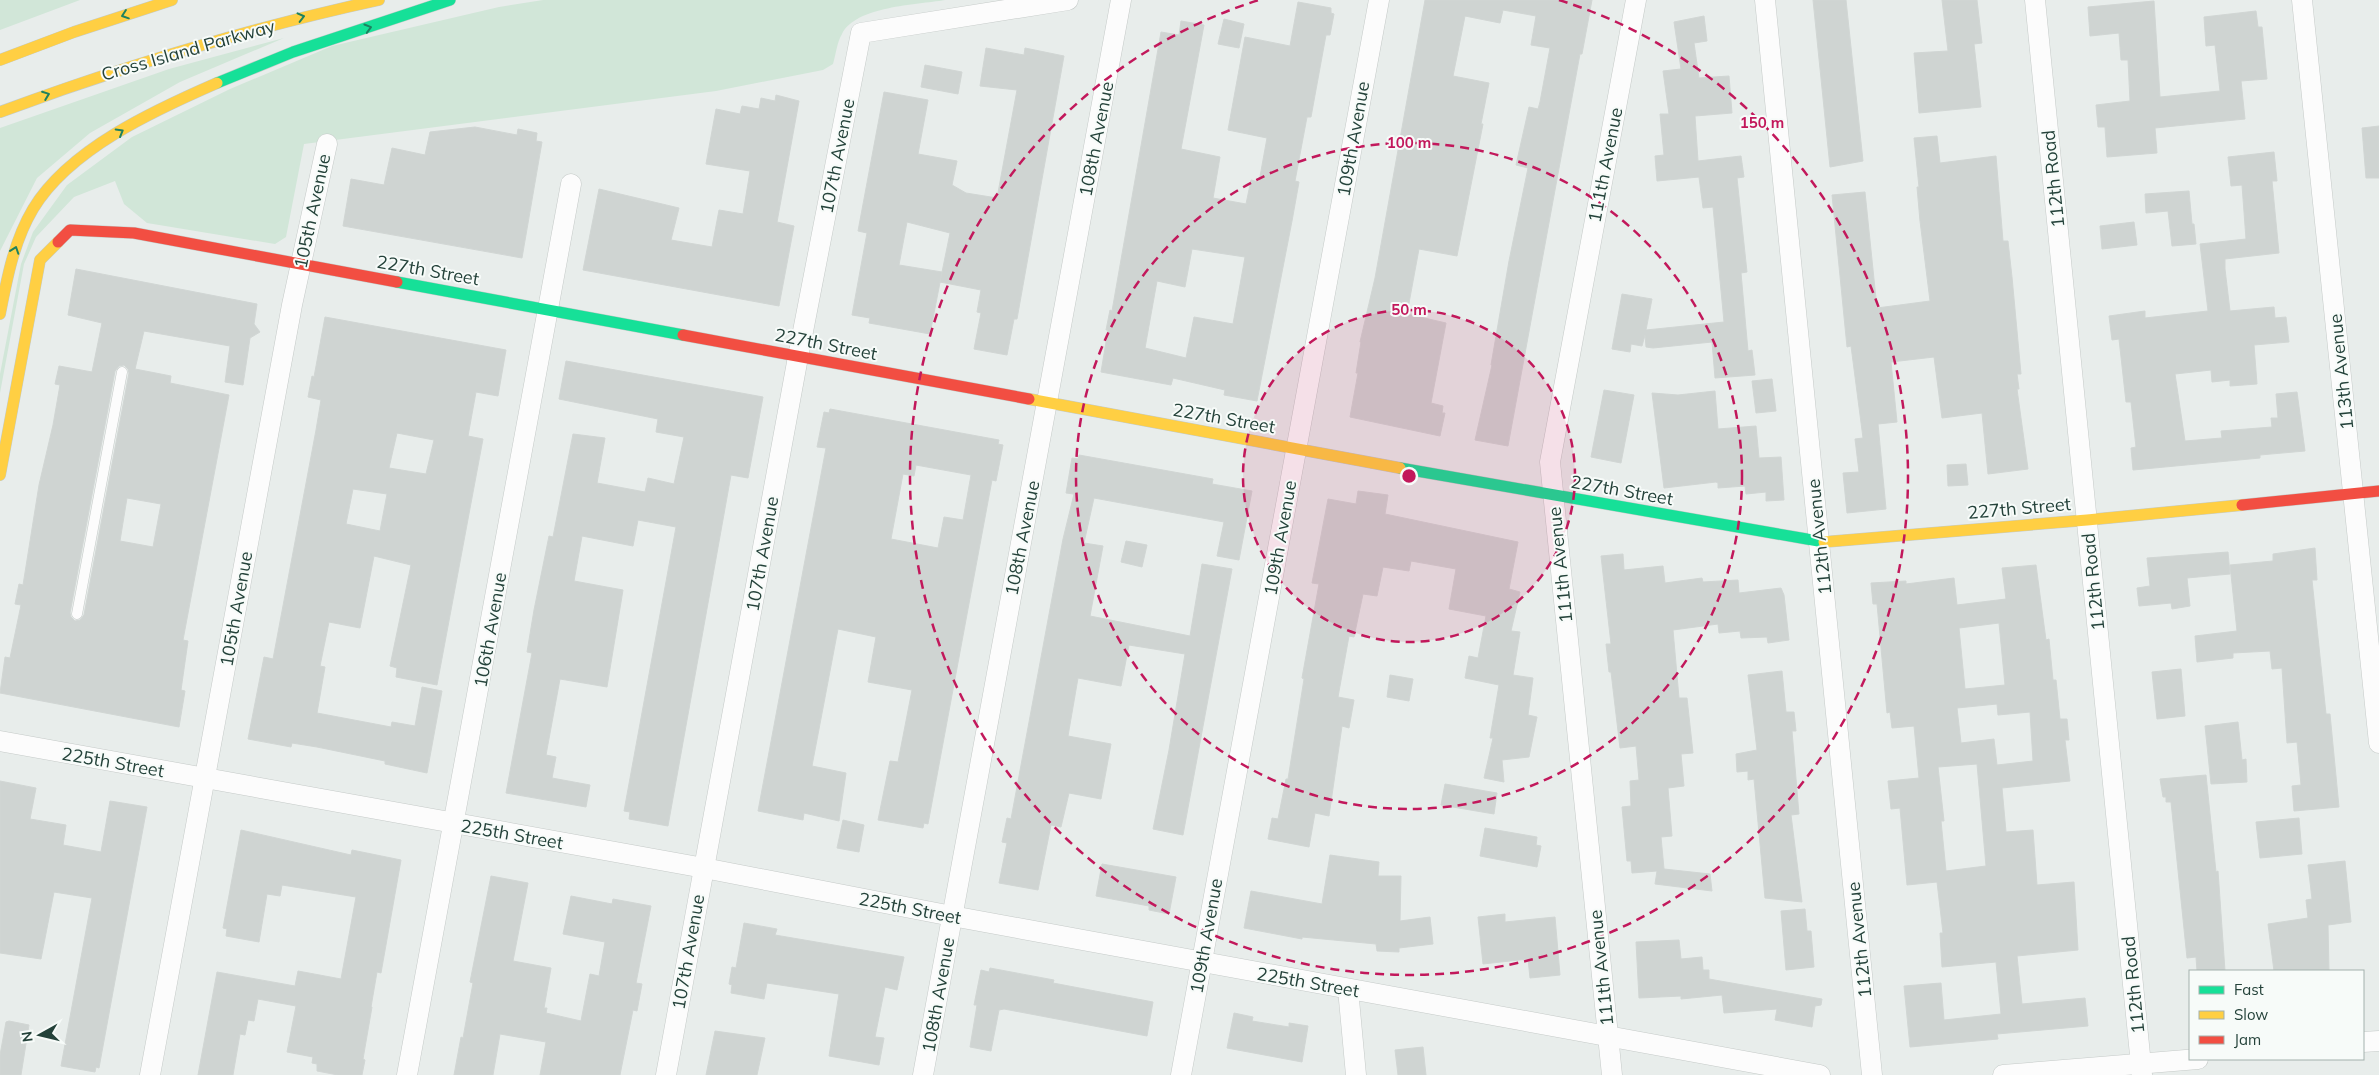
<svg xmlns="http://www.w3.org/2000/svg" width="2379" height="1075" font-family="Mulish,sans-serif">
<style>
.green{fill:#d1e6d8}
.building{fill:#cfd4d2;stroke:#d1d6d4;fill-rule:evenodd}
.lines{fill:none;stroke-linecap:round;stroke-linejoin:round}
.lane-casing{stroke:#c5cac8;stroke-width:11}
.street-casing{stroke:#c5cac8;stroke-width:21}
.fast-casing{stroke:#c3cbc8;stroke-width:12}
.slow-casing{stroke:#c3cbc8;stroke-width:12}
.jam-casing{stroke:#c3cbc8;stroke-width:12}
.lane{stroke:#fcfcfc;stroke-width:10}
.street{stroke:#fcfcfc;stroke-width:20}
.fast{stroke:#16e098;stroke-width:11}
.slow{stroke:#ffcf43;stroke-width:11}
.jam{stroke:#f24e42;stroke-width:11}
.oneway{stroke:#1e8160}
.ring{fill:none;stroke:#c2185b;stroke-width:2.5;stroke-dasharray:9 6}
.labels{text-anchor:middle;dominant-baseline:central;stroke-width:4;stroke-linejoin:round;paint-order:stroke}
.street-label{font-size:18px;fill:#24423a;stroke:#f7fbf9}
.centre{fill:#c2185b;stroke:#f7fbf9;stroke-width:2.5}
.ring-label{font-size:15px;text-anchor:middle;font-weight:bold;fill:#c2185b;stroke:#f7fbf9;stroke-width:4;stroke-linejoin:round;paint-order:stroke}
</style>
<rect width="100%" height="100%" fill="#e8edeb"/>
<g class="green">
<path d="M0 0H80L0 30Z"/>
<path d="M543 0H945C916 5 856 6 842 34 837 42 836 54 833 64L823 70 716 91 304 144 286 237 275 244 147 223 124 204 115 181 74 197 36 237 24 264 0 393V374L21 264 33 232 67 185 132 137 230 89 332 46 499 7Z"/>
<path d="M284 38 180 82 90 133 37 178 0 251V128L169 69Z"/>
</g>
<g class="building">
<path d="M1425 0H1592L1582 54H1580L1508 446 1475 440 1492 365H1491L1509 261 1528 168 1516 165 1529 107 1538 109 1540 102 1550 48 1531 45 1536 16 1503 10 1500 23 1465 16 1453 76 1489 83 1481 124H1483L1457 256 1419 249 1407 314 1446 323 1431 403 1443 406 1442 413H1445L1440 436 1350 417 1358 373H1356L1361 342H1360L1375 278Z"/>
<path d="M1813 0H1846L1863 161 1830 167Z"/>
<path d="M1942 0H1977L1982 43 1974 44 1981 107 1919 113 1914 53 1948 51Z"/>
<path d="M2154 1 2160 97 2220 91 2215 45 2206 46 2204 17 2256 11 2258 27H2262L2267 79 2241 81 2245 119 2155 128 2157 153 2107 157 2105 127H2098L2096 105 2130 101 2128 60H2121L2119 33 2090 36 2088 7Z"/>
<path d="M1298 2 1331 8V13L1334 14 1330 35H1326L1311 117H1307L1295 181 1299 182 1292 221 1257 401 1224 395 1225 390 1173 378 1171 385 1101 372 1108 330H1106L1110 310 1112 311 1161 32 1179 35 1181 21 1204 25 1181 149 1220 157 1213 198 1246 204 1251 180 1259 182 1267 138 1228 130 1245 37 1290 46ZM1192 249 1245 257 1233 324 1194 317 1186 358 1145 348 1157 281 1185 287Z"/>
<path d="M1704 16 1707 41 1694 43 1699 78 1729 76 1732 113 1695 116 1698 161 1741 156 1744 177 1737 178 1747 272 1741 273 1748 351 1752 350 1755 375 1715 378 1712 342 1653 348 1646 347 1645 335 1642 346 1631 344 1630 352 1612 349 1622 294 1652 299 1646 330 1724 322 1713 207 1703 208 1699 177 1657 181 1655 156 1664 155 1660 114H1669L1663 71 1681 69 1674 22Z"/>
<path d="M1224 19 1244 24 1239 48 1218 44Z"/>
<path d="M986 48 1024 55 1025 48 1064 56 1017 319H1014L1007 355 974 349 981 313 977 312 981 290 940 282 950 233 907 222 899 265 942 272 930 334 869 323 870 318 852 315 867 233 858 231 884 92 928 100 918 154 957 161 952 185 966 193 997 198 1017 90 980 86Z"/>
<path d="M925 65 962 72 958 94 921 87Z"/>
<path d="M776 95 799 101 777 222 794 226 779 306 583 270 599 189 679 208 671 240 712 247 719 210 743 214 750 171 706 164 716 109 740 114 742 106 759 109 761 98 775 101Z"/>
<path d="M2379 126V178H2366L2362 128Z"/>
<path d="M475 127 517 135 518 129 537 133 536 141 542 142 522 258 343 226 351 179 384 185 392 148 425 155 430 132Z"/>
<path d="M1937 136 1940 163 1996 156 2003 241H2008L2012 277 2021 374H2017L2019 389H2017L2028 469 1988 474 1982 413 1942 418 1934 357 1891 362 1897 422 1878 424 1886 509 1847 513 1843 473 1859 472 1855 439 1863 438 1851 346 1847 347 1832 195 1865 192 1877 308 1930 301 1920 221 1917 187H1919L1914 138Z"/>
<path d="M2274 152 2277 181H2272L2279 253 2225 259V269L2230 311 2274 307 2275 318 2286 317 2289 342 2254 345 2257 384 2230 386V380L2212 382 2211 370 2175 374 2185 441 2222 438 2221 431 2272 427 2271 418H2278L2276 394 2297 392 2305 451 2260 455V458L2133 470 2131 448 2136 447 2131 402H2126L2119 339 2112 340 2109 316 2145 311V318L2208 311 2200 244 2246 239 2242 185 2231 186 2228 157Z"/>
<path d="M2189 191 2192 224H2194L2196 244 2172 246 2168 211 2146 213 2145 194Z"/>
<path d="M2134 222 2137 245 2102 249 2100 226Z"/>
<path d="M76 269 257 304 254 324 260 332 250 338 243 385 225 382 230 346 144 331 135 369 171 376 170 383 229 395 183 640 188 641 181 690 185 691 179 727 0 693 5 657 10 658 21 605 15 604 19 584 23 585 39 485 53 425 60 385 55 384 59 366 92 372 102 323 68 315ZM124 365 128 369 129 373 84 615 80 620 75 621 71 617 70 613 115 371 119 366ZM127 498 161 504 153 547 120 541Z"/>
<path d="M325 317 506 350 498 396 476 392 468 436 483 439 437 685 396 677 397 668 390 666 411 565 374 556 360 628 329 622 320 666 325 667 317 713 391 727 392 722 415 726 422 687 442 691 427 773 385 764V761L317 747 292 743 291 747 248 739 264 657 273 659 316 430 321 400 308 397 312 376 314 377ZM397 433 434 440 426 474 389 468ZM353 489 387 494 380 531 346 524Z"/>
<path d="M566 361 763 397 748 478 731 475 668 826 629 819 630 812 624 811 676 527 638 520 633 546 582 536 574 581 623 590 607 687 560 679 546 755 556 757 552 778 590 785 586 807 506 793 532 653 527 652 534 610 549 536 553 537 573 434 605 438 597 483 645 492 648 478 674 484 684 437 656 432 658 419 559 399Z"/>
<path d="M1772 379 1776 411 1756 413 1752 381Z"/>
<path d="M1604 390 1634 395 1621 463 1591 457Z"/>
<path d="M1715 391 1718 429 1756 426 1759 458 1781 457 1784 500 1766 501V492L1746 494 1745 486 1718 488V483L1716 482 1664 488 1652 393 1678 395Z"/>
<path d="M830 409 999 440 998 444 1003 445 996 481 992 480 928 824 924 823 923 828 878 820 890 761 898 762 912 690 868 682 876 637 838 629 812 766 846 773 839 821 804 813 803 820 758 811 826 448 817 447 824 412 829 413ZM916 465 971 475 963 520 944 517 938 548 891 539 903 474 914 476Z"/>
<path d="M1079 455 1213 479 1212 484 1252 491 1239 560 1217 556 1224 522 1094 498 1084 543 1103 546 1090 616 1190 636 1202 564 1232 569 1183 835 1153 829 1169 750 1185 654 1129 645 1121 686 1078 678 1068 736 1111 744 1101 799 1069 793 1061 827 1051 825 1038 890 999 883 1007 843 1002 842 1007 818 1011 819 1063 539 1074 494 1066 493 1072 458 1078 459Z"/>
<path d="M1966 464 1968 485 1948 486 1947 465Z"/>
<path d="M1358 491 1388 495 1385 514 1518 542 1509 589 1520 592 1511 631 1520 632 1513 675 1533 678 1528 715 1537 717 1529 757 1502 760 1504 782 1484 778 1493 738H1490L1499 685 1465 678 1469 656 1478 658 1486 616 1449 609 1456 569 1411 561 1409 571 1383 567 1377 596 1363 594 1354 637 1349 636 1338 697 1354 700 1349 728 1342 726 1329 816 1315 813 1309 847 1268 839 1272 818 1278 819 1286 779H1288L1304 679 1302 678 1319 584 1312 583 1328 499 1356 504Z"/>
<path d="M1126 541 1147 545 1142 567 1121 562Z"/>
<path d="M2315 548 2317 580H2312L2326 714H2330L2339 807 2294 811 2292 786 2301 785 2297 742 2287 743 2282 668 2272 669 2270 651 2233 653V658L2197 662 2195 636 2237 631 2230 565 2273 561V554Z"/>
<path d="M2228 552 2230 574 2187 578 2190 606 2172 609 2171 603 2139 606 2137 588 2150 586 2147 558Z"/>
<path d="M1623 554 1624 570 1663 566 1665 583 1702 578 1703 582 1738 580 1739 593 1781 588 1784 595 1789 640 1768 643 1767 637 1741 638 1740 631 1719 633 1718 624 1673 630 1679 698H1687L1693 753 1681 754 1684 786 1668 788 1672 836 1661 837 1664 869 1710 874 1712 891 1655 884 1657 871 1632 873 1631 861H1627L1622 807 1631 806 1630 781 1639 780 1636 746 1620 748 1611 672H1609L1606 644H1611L1601 556Z"/>
<path d="M2036 565 2046 640 2049 639 2053 680H2056L2060 719H2067L2069 740H2065L2070 781 2002 788 2006 832 2033 830 2037 885 2074 882 2078 950 2017 956 2022 1004 2085 998 2088 1026 1997 1034 1998 1039 1910 1047 1904 986 1941 983 1944 1020 2001 1014 1996 962 1942 967 1940 933H1943L1937 882 1907 885 1900 808 1891 809 1888 781 1919 778 1914 726 1892 728 1890 712 1887 713 1877 604H1873L1871 583 1906 581V584L1954 578 1957 605 2006 599 2002 568ZM1999 623 2005 685 1965 689 1959 628ZM1997 704 1998 715 2030 712 2033 761 1997 765 1994 739 1961 743 1957 708ZM1977 764 1986 866 1946 871 1941 821H1944L1938 767Z"/>
<path d="M2181 669 2185 716 2157 719 2152 672Z"/>
<path d="M1782 671 1786 712H1794L1796 731H1792L1799 814 1791 815 1802 902 1765 898 1754 779 1748 780V771L1737 772 1736 754 1757 750 1748 675Z"/>
<path d="M1390 675 1413 679 1409 701 1387 697Z"/>
<path d="M2238 722 2242 760 2246 759 2247 782 2211 784 2205 726Z"/>
<path d="M2206 775 2216 872 2218 871 2225 971H2197L2196 957 2187 958 2171 802H2166V797H2163L2160 779Z"/>
<path d="M0 781 36 788 30 819 66 825 63 845 101 852 110 801 147 807 99 1068 96 1067 95 1072 61 1066 92 898 54 892 41 959 0 953Z"/>
<path d="M1445 784 1497 793 1494 814 1441 805Z"/>
<path d="M2299 818 2302 854 2260 858 2256 822Z"/>
<path d="M843 820 864 825 859 852 837 848Z"/>
<path d="M1485 828 1537 837 1536 845 1541 846 1537 867 1480 856Z"/>
<path d="M241 830 351 855 352 850 401 860 381 973 377 972 371 1007H372L363 1059 365 1060 362 1075H338L317 1071V1064L312 1063 313 1057 287 1052 296 1006 258 999 254 1021 248 1020 245 1035 240 1034 233 1075H198L217 972 295 986 298 971 341 979 356 897 282 885 280 896 267 894 259 942 226 936 227 929 223 928Z"/>
<path d="M1330 855 1379 862 1378 876H1401L1400 921 1430 917 1433 944 1399 948V952L1377 951 1376 944 1302 937V939L1244 928 1251 891 1322 904Z"/>
<path d="M2345 861 2351 922 2328 925 2329 971H2274L2268 924 2308 918 2306 900 2312 899 2308 865Z"/>
<path d="M1102 864 1176 877 1169 914 1149 910V906L1096 896Z"/>
<path d="M491 876 528 883 513 961 551 968 544 1008H547L546 1013 581 1021 590 974 599 976 605 942 563 934 571 896 612 904 613 899 651 906 636 983 642 984 637 1011 633 1010 620 1075H540L546 1042 500 1034 493 1075H454L461 1037 463 1038 473 983 470 982Z"/>
<path d="M1805 909 1807 931H1811L1814 967 1786 970 1781 911Z"/>
<path d="M1505 914V922L1555 917 1560 975 1530 978 1528 959 1483 964 1478 917Z"/>
<path d="M744 923 777 929 775 935 904 957 897 990 885 987 875 1037 884 1038 879 1065 829 1056 839 994 767 983 764 999 731 993 732 985 729 984 732 967 736 968Z"/>
<path d="M1679 940 1681 959 1702 957 1703 970H1709V979L1822 999 1821 1005 1815 1006 1812 1027 1775 1020 1777 1009 1724 1013 1722 995 1681 999V996L1639 998 1636 942Z"/>
<path d="M990 968 1054 980 1053 983 1153 1002 1147 1036 1004 1009 999 1010 991 1051 970 1047 977 1005H974L981 970 989 972Z"/>
<path d="M1234 1013 1253 1017 1252 1021 1289 1027V1023L1308 1026 1302 1062 1227 1048Z"/>
<path d="M9 1021 29 1025 21 1075H0V1055L6 1022Z"/>
<path d="M715 1031 765 1038 757 1075H706Z"/>
<path d="M1423 1047 1426 1075H1398L1395 1050Z"/>
</g>
<g class="lines">
<g class="lane-casing">
<path id="lane" d="M77 614 122 372"/>
</g>
<g class="street-casing">
<g id="street">
<path d="M1765 0 1872 1075"/>
<path d="M2035 0 2142 1075"/>
<path d="M2302 0 2379 743"/>
<path d="M0 741 704 868 952 916 1820 1075"/>
<path d="M1348 989 1356 1075"/>
<path d="M2363 1042 2379 1041"/>
<path d="M150 1075 292 305 327 144"/>
<path d="M407 1075 571 184"/>
<path d="M666 1075 798 357 861 33 1068 0"/>
<path d="M923 1075 1121 0"/>
<path d="M1181 1075 1379 0"/>
<path d="M1612 1075 1550 462 1636 0"/>
<path d="M2003 1075 2198 1059"/>
</g>
</g>
<g class="fast-casing">
<g id="fast">
<path d="M217 83 293 52 450 0"/>
<path d="M397 282 683 335"/>
<path d="M1400 468 1824 542"/>
</g>
</g>
<g class="slow-casing">
<g id="slow">
<path d="M0 60 74 32 172 0"/>
<path d="M0 112C124 66 250 28 379 0"/>
<path d="M0 314C7 278 14 241 33 209 69 149 155 110 217 83"/>
<path d="M1029 399 1400 468"/>
<path d="M0 475 40 260 58 242"/>
<path d="M1824 542 2087 520 2242 505"/>
</g>
</g>
<g class="jam-casing">
<g id="jam">
<path d="M58 242 70 230 134 233 397 282"/>
<path d="M683 335 1029 399"/>
<path d="M2242 505 2379 491"/>
</g>
</g>
<use href="#lane" class="lane"/>
<use href="#street" class="street"/>
<use href="#fast" class="fast"/>
<use href="#slow" class="slow"/>
<use href="#jam" class="jam"/>
</g>
<defs><path id="oneway-chevron" d="M-2-3.5L2.5 0L-2 3.5" fill="none" stroke-width="1.6" stroke-linecap="round" stroke-linejoin="round" transform="scale(1.25)"/></defs>
<g class="oneway">
<use href="#oneway-chevron" transform="translate(125 15) rotate(161)"/>
<use href="#oneway-chevron" transform="translate(301 17) rotate(-14)"/>
<use href="#oneway-chevron" transform="translate(368 28) rotate(-16)"/>
<use href="#oneway-chevron" transform="translate(46 95) rotate(-21)"/>
<use href="#oneway-chevron" transform="translate(120 132) rotate(-30)"/>
<use href="#oneway-chevron" transform="translate(15 250) rotate(-71)"/>
</g>
<circle cx="1409" cy="476" r="166" fill="#c2185b" fill-opacity=".12"/>
<g class="ring">
<circle cx="1409" cy="476" r="166"/>
<circle cx="1409" cy="476" r="333"/>
<path d="M1559 0A499 499 0 1 1 1259 0"/>
</g>
<g class="labels">
<g class="street-label">
<text transform="translate(188 50) rotate(-16)">Cross Island Parkway</text>
<text transform="translate(1096 139) rotate(-79)">108th Avenue</text>
<text transform="translate(1353 139) rotate(-80)">109th Avenue</text>
<text transform="translate(837 156) rotate(-79)">107th Avenue</text>
<text transform="translate(1605 165) rotate(-79)">111th Avenue</text>
<text transform="translate(2053 179) rotate(-96)">112th Road</text>
<text transform="translate(312 211) rotate(-78)">105th Avenue</text>
<text transform="translate(428 270) rotate(10)">227th Street</text>
<text transform="translate(826 344) rotate(11)">227th Street</text>
<text transform="translate(2341 372) rotate(-96)">113th Avenue</text>
<text transform="translate(1224 418) rotate(10)">227th Street</text>
<text transform="translate(1622 490) rotate(10)">227th Street</text>
<text transform="translate(2019 508) rotate(-5)">227th Street</text>
<text transform="translate(1819 537) rotate(-96)">112th Avenue</text>
<text transform="translate(1022 538) rotate(-79)">108th Avenue</text>
<text transform="translate(1280 538) rotate(-80)">109th Avenue</text>
<text transform="translate(762 554) rotate(-80)">107th Avenue</text>
<text transform="translate(1560 565) rotate(-96)">111th Avenue</text>
<text transform="translate(2093 582) rotate(-96)">112th Road</text>
<text transform="translate(236 609) rotate(-80)">105th Avenue</text>
<text transform="translate(490 630) rotate(-80)">106th Avenue</text>
<text transform="translate(113 762) rotate(10)">225th Street</text>
<text transform="translate(512 834) rotate(10)">225th Street</text>
<text transform="translate(910 908) rotate(11)">225th Street</text>
<text transform="translate(1206 936) rotate(-80)">109th Avenue</text>
<text transform="translate(1859 940) rotate(-96)">112th Avenue</text>
<text transform="translate(688 952) rotate(-80)">107th Avenue</text>
<text transform="translate(1601 968) rotate(-96)">111th Avenue</text>
<text transform="translate(1308 982) rotate(10)">225th Street</text>
<text transform="translate(2133 985) rotate(-96)">112th Road</text>
<text transform="translate(938 995) rotate(-80)">108th Avenue</text>
</g>
</g>
<circle cx="1409" cy="476" r="8" class="centre"/>
<g class="ring-label">
<text x="1762" y="128">150 m</text>
<text x="1409" y="148">100 m</text>
<text x="1409" y="315">50 m</text>
</g>
<rect x="2189" y="970" width="175" height="90" fill="#f7fbf9" stroke="#a3b1ad"/>
<rect x="2199" y="986" width="25" height="8" fill="#16e098" stroke="#a3b1ad"/>
<text x="2234" y="995" font-size="15" fill="#24423a">Fast</text>
<rect x="2199" y="1011" width="25" height="8" fill="#ffcf43" stroke="#a3b1ad"/>
<text x="2234" y="1020" font-size="15" fill="#24423a">Slow</text>
<rect x="2199" y="1036" width="25" height="8" fill="#f24e42" stroke="#a3b1ad"/>
<text x="2234" y="1045" font-size="15" fill="#24423a">Jam</text>
<g transform="translate(40 1035) rotate(262)" stroke="#f7fbf9" stroke-width="4" paint-order="stroke">
<path d="M0-4L9 19L0 12L-9 19Z" fill="#24423a"/>
<text y="-8" font-size="14" font-weight="bold" text-anchor="middle" fill="#24423a">N</text>
</g>
</svg>
